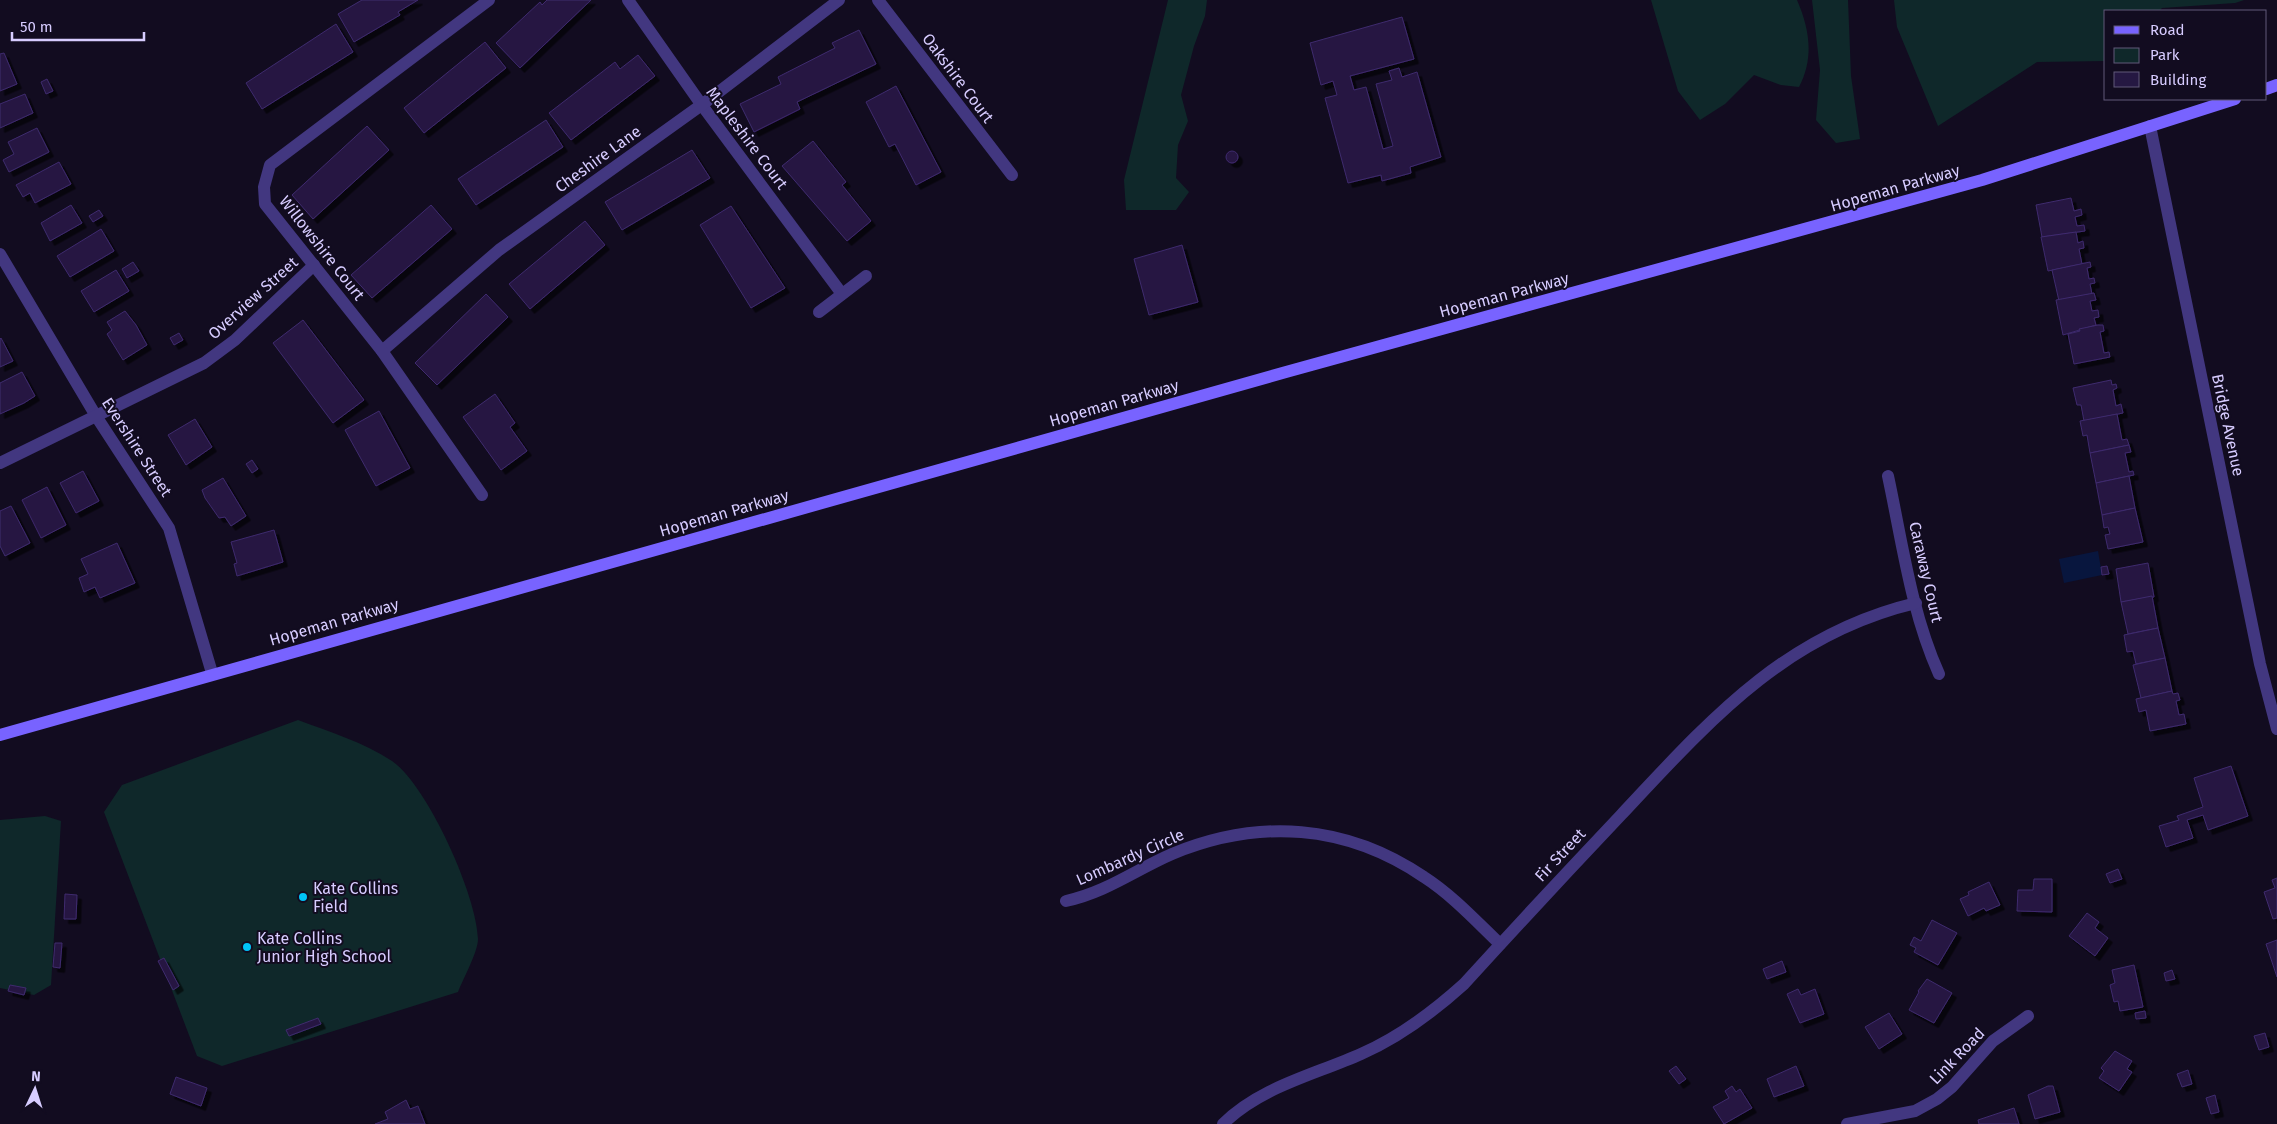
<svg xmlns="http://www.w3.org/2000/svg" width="2277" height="1124" font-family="'Fira Sans',sans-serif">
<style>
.green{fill:#0f282a}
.water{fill:#08163e}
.building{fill:#251842;stroke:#3f2a6e;filter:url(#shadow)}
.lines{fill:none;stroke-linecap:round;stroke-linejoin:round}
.minor{stroke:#423780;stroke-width:12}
.tertiary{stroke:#423780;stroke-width:12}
.secondary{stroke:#7863ff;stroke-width:12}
.poi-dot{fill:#00c3f7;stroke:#120c20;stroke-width:2}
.labels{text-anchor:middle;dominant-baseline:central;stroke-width:4;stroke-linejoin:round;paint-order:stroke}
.street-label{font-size:16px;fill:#d7ccff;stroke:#120c20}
.poi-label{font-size:16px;fill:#d7ccff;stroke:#120c20;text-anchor:start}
</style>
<defs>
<filter id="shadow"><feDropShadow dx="4.5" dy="4.5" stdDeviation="0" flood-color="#0009"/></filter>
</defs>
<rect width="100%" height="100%" fill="#120c20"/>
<g class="green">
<path d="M1168 0H1207L1205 16 1194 46 1181 95 1188 121 1178 145 1176 178 1189 192 1176 210H1126L1124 180Z"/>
<path d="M1651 0H1797C1810 30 1814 58 1799 87L1781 85 1754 75 1725 104 1700 120 1678 91Z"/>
<path d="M1812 0H1848L1851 76 1860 139 1836 143 1816 120 1820 70Z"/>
<path d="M1894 0H2244L2235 3 2162 8 2159 11H2106V61L2037 62 1938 126 1897 27Z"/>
<path d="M298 720C330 732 363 742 392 761 427 785 477 895 478 939 478 952 463 979 458 992L222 1066 197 1056 104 812 122 785Z"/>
<path d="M45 816 61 821 51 985 34 995 0 988V820Z"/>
</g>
<path class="water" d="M2098 551 2102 575 2064 583 2059 559Z"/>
<g class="building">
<path d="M362 0H418L398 12 400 15 354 42 338 14Z"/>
<path d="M547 0H591L520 68 496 43 540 2 542 5Z"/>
<path d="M1402 17 1414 59 1350 76 1354 90 1366 87 1383 149 1393 146 1376 84 1392 80 1389 71 1399 68 1402 77 1417 72 1441 157 1410 167 1411 173 1382 181 1381 175 1348 183 1325 98 1337 95 1333 81 1321 85 1310 43Z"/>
<path d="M336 24 353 52 262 109 246 83Z"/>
<path d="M859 30 876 64 797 102 800 109 754 132 740 104 781 84 778 77 835 48 832 43Z"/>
<path d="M485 42 506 68 424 133 404 108Z"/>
<path d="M4 53 17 84 0 91V54Z"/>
<path d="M638 55 655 76 571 140 549 113 615 62 620 69Z"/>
<path d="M47 79 53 91 46 94 41 82Z"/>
<path d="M896 86 941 172 916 185 895 144 889 147 866 102Z"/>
<path d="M25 94 33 113 0 128V104Z"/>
<path d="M546 120 563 147 476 205 458 179Z"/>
<path d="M367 126 389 150 313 219 292 195Z"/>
<path d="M37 128 49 152 9 172 3 160 14 154 8 142Z"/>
<path d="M813 141 846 182 842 185 871 221 847 241 782 166Z"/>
<path d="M692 150 710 178 622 230 605 202Z"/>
<circle cx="1232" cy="157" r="6"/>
<path d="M59 162 71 184 35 203 30 193 23 197 16 185Z"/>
<path d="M2071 198 2074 211 2081 209 2082 215 2075 217 2077 226 2084 225 2085 231 2042 237 2036 205Z"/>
<path d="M71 205 82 223 50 241 41 223Z"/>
<path d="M431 205 452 229 372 298 351 275Z"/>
<path d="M731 206 785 288 751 308 700 225Z"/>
<path d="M99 210 103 216 93 222 89 216Z"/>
<path d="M585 221 605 245 530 309 509 284Z"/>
<path d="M101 229 114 251 70 277 57 256Z"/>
<path d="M2076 232 2078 243 2083 241 2084 248 2079 249 2082 264 2048 271 2041 237Z"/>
<path d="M1182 245 1198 302 1149 315 1134 259Z"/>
<path d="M133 262 139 271 127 278 122 269Z"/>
<path d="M2090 262 2091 267 2087 268 2089 279 2094 278 2095 283 2090 284 2092 294 2059 301 2052 270Z"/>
<path d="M116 270 129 291 94 312 81 291Z"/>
<path d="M2094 293 2096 300 2090 301 2092 311 2098 310 2099 317 2094 318 2096 325 2063 335 2056 300Z"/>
<path d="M486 294 508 317 437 385 415 363Z"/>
<path d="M125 311 136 325 147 345 123 360 107 334 112 330 107 322Z"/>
<path d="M303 320 364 400 333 423 273 343Z"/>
<path d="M2098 325H2103L2104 331 2100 332 2104 353 2109 352 2110 357 2074 364 2068 334 2080 331 2079 329Z"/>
<path d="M179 333 183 340 174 345 170 338Z"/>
<path d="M1 338 13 361 0 367V339Z"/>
<path d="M22 372 35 396 24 403 0 414V383Z"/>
<path d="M2111 380 2112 385 2116 384 2117 388 2113 390 2116 406 2121 404 2123 413 2084 421 2081 405H2077L2073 388Z"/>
<path d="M495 394 515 423 510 427 527 451 501 470 463 417Z"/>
<path d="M379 411 410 468 376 486 345 430Z"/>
<path d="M2117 414 2122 440 2127 439 2129 445 2090 453 2087 435 2083 436 2080 421Z"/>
<path d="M195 419 212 447 186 465 168 435Z"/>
<path d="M2129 445 2131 452 2125 453 2129 472 2133 471 2134 475 2096 483 2090 453Z"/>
<path d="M252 460 258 469 252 473 246 464Z"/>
<path d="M83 471 99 501 76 513 60 483Z"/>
<path d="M2129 476 2135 508 2102 515 2096 483Z"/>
<path d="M223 478 246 516 231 526 225 517 219 518 205 498 202 490Z"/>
<path d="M47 487 66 525 41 538 22 500Z"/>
<path d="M11 506 30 543 5 556 0 546V511Z"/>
<path d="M2135 508 2143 542 2108 549 2105 535 2110 534 2108 527 2104 528 2102 515Z"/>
<path d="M274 530 283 562 237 576 234 564 237 563 231 542Z"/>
<path d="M117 543 135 583 100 598 95 587 84 592 79 578 88 574 81 559Z"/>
<path d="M2148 563 2154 597 2121 602 2116 569Z"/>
<path d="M2107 566 2109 574 2102 575 2101 567Z"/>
<path d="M2152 596 2158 628 2128 634 2121 602Z"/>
<path d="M2158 628 2165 658 2136 664 2133 651 2127 652 2124 635Z"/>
<path d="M2165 658 2172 691 2141 698 2133 665Z"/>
<path d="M2172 691 2173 694 2178 693 2180 700 2176 701 2179 715 2184 714 2186 724 2150 731 2146 710 2139 712 2136 699Z"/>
<path d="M2231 766 2248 816 2208 830 2203 815 2187 820 2193 838 2166 847 2159 826 2179 820 2177 816 2203 807 2194 778Z"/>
<path d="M2118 869 2122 879 2110 883 2106 874Z"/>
<path d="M2277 878V918L2273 919 2264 892 2275 888 2272 880Z"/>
<path d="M2034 879H2052V912L2017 911 2018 890H2033Z"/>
<path d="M1989 882 2000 905 1986 911 1984 908 1968 916 1960 899 1969 895 1968 892Z"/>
<path d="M65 894 77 895 76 919H64Z"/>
<path d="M2087 913 2099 922 2095 928 2108 938 2095 956 2069 936Z"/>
<path d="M1932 920 1957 933 1938 965 1914 952 1916 948 1910 945 1914 937 1921 941Z"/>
<path d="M2277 940V977L2266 944Z"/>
<path d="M55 943H62L60 968 53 967Z"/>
<path d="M164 958 179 986 173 990 158 961Z"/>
<path d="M1782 961 1786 972 1767 979 1763 969Z"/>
<path d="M2134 965 2143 1007 2120 1011 2118 1001 2114 1002 2110 985 2115 983 2112 970Z"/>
<path d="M2172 970 2175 979 2166 981 2164 973Z"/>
<path d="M1927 979 1952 993 1934 1023 1909 1010 1919 992 1918 991Z"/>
<path d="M10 985 26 988 24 995 8 991Z"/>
<path d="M1798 989 1801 995 1815 989 1824 1014 1800 1023 1787 994Z"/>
<path d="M2145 1011 2146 1018 2136 1019 2135 1013Z"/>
<path d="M1889 1013 1902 1034 1879 1049 1865 1027Z"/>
<path d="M318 1018 321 1024 289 1036 286 1030Z"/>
<path d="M2265 1033 2269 1047 2259 1050 2254 1036Z"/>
<path d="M2115 1051 2132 1061 2127 1069 2132 1072 2119 1091 2099 1078 2104 1071 2101 1068Z"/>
<path d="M1676 1066 1686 1079 1679 1084 1669 1071Z"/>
<path d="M1796 1066 1804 1086 1774 1097 1767 1079Z"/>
<path d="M2188 1070 2192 1084 2182 1087 2177 1074Z"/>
<path d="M176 1077 207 1088 201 1106 170 1094Z"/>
<path d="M1732 1086 1736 1092 1740 1089 1752 1108 1724 1124 1713 1107 1729 1098 1725 1091Z"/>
<path d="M2048 1086H2053L2060 1112 2035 1119 2028 1095Z"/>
<path d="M2215 1095 2219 1112 2211 1114 2206 1098Z"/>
<path d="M406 1100 410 1109 418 1106 425 1124H375L388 1119 385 1112Z"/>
<path d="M2014 1108 2019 1124H1979L1978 1120Z"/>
</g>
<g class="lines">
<g class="minor">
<path d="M628 0 701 104 842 294"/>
<path d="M878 0 1012 175"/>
<path d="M0 254 96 416 169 528 212 673"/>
<path d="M819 312 866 276"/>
<path d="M382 351 499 250 707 101 839 0"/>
<path d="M0 463 204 363 235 340 314 265"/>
<path d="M1888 476C1902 541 1911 612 1939 674"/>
<path d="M482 495 382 351 265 204 264 187 270 165 489 0"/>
<path d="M1066 901C1107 892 1135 870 1172 854 1259 818 1346 824 1424 877 1452 895 1476 921 1500 944"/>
<path d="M1223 1124C1260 1087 1314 1075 1361 1054 1400 1037 1433 1012 1464 984 1516 927 1568 871 1621 815 1709 721 1785 634 1916 603"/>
<path d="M1847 1124 1915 1111 1937 1099 1952 1087 1993 1041 2028 1016"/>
</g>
<path class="tertiary" d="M2150 126 2260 664 2277 729"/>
<g class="secondary">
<path d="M2266 89 2277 85"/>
<path d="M0 735 1286 372 1982 180 2235 99"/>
</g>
</g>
<g class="poi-dot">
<circle cx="303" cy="897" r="5"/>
<circle cx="247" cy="947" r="5"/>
</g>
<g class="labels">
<g class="street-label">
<text transform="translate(958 78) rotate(53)">Oakshire Court</text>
<text transform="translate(747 138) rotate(53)">Mapleshire Court</text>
<text transform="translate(598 159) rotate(-36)">Cheshire Lane</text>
<text transform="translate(1895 188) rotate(-16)">Hopeman Parkway</text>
<text transform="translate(322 248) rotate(52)">Willowshire Court</text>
<text transform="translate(1504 295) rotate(-15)">Hopeman Parkway</text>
<text transform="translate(253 298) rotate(-42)">Overview Street</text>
<text transform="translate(1114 403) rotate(-16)">Hopeman Parkway</text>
<text transform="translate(2228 425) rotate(78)">Bridge Avenue</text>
<text transform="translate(137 447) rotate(57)">Evershire Street</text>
<text transform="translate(724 513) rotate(-16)">Hopeman Parkway</text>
<text transform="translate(1926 572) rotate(77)">Caraway Court</text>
<text transform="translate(334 622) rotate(-16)">Hopeman Parkway</text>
<text transform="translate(1560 855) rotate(-47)">Fir Street</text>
<text transform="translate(1130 857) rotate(-24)">Lombardy Circle</text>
<text transform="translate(1957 1056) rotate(-46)">Link Road</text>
</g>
<g class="poi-label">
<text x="313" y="888">Kate Collins<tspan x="313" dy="18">Field</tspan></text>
<text x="257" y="938">Kate Collins<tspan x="257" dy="18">Junior High School</tspan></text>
</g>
</g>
<rect x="2104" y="10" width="162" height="90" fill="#120c20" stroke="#615979"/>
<rect x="2114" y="26" width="25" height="8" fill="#7863ff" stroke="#615979"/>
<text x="2150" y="35" font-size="15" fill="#d7ccff">Road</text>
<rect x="2114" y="48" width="25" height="15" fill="#0f282a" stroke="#615979"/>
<text x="2150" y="60" font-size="15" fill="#d7ccff">Park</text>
<rect x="2114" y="72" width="25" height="15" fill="#251842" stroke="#615979"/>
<text x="2150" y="85" font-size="15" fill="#d7ccff">Building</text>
<g transform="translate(35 1089) rotate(4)" stroke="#120c20" stroke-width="4" paint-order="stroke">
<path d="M0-4L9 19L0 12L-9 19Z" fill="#d7ccff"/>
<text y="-8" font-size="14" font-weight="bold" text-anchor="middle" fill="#d7ccff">N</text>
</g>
<path d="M12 32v8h132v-8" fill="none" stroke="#d7ccff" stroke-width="2.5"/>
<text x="20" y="32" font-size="15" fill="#d7ccff" stroke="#120c20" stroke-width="4" paint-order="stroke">50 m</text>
</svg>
